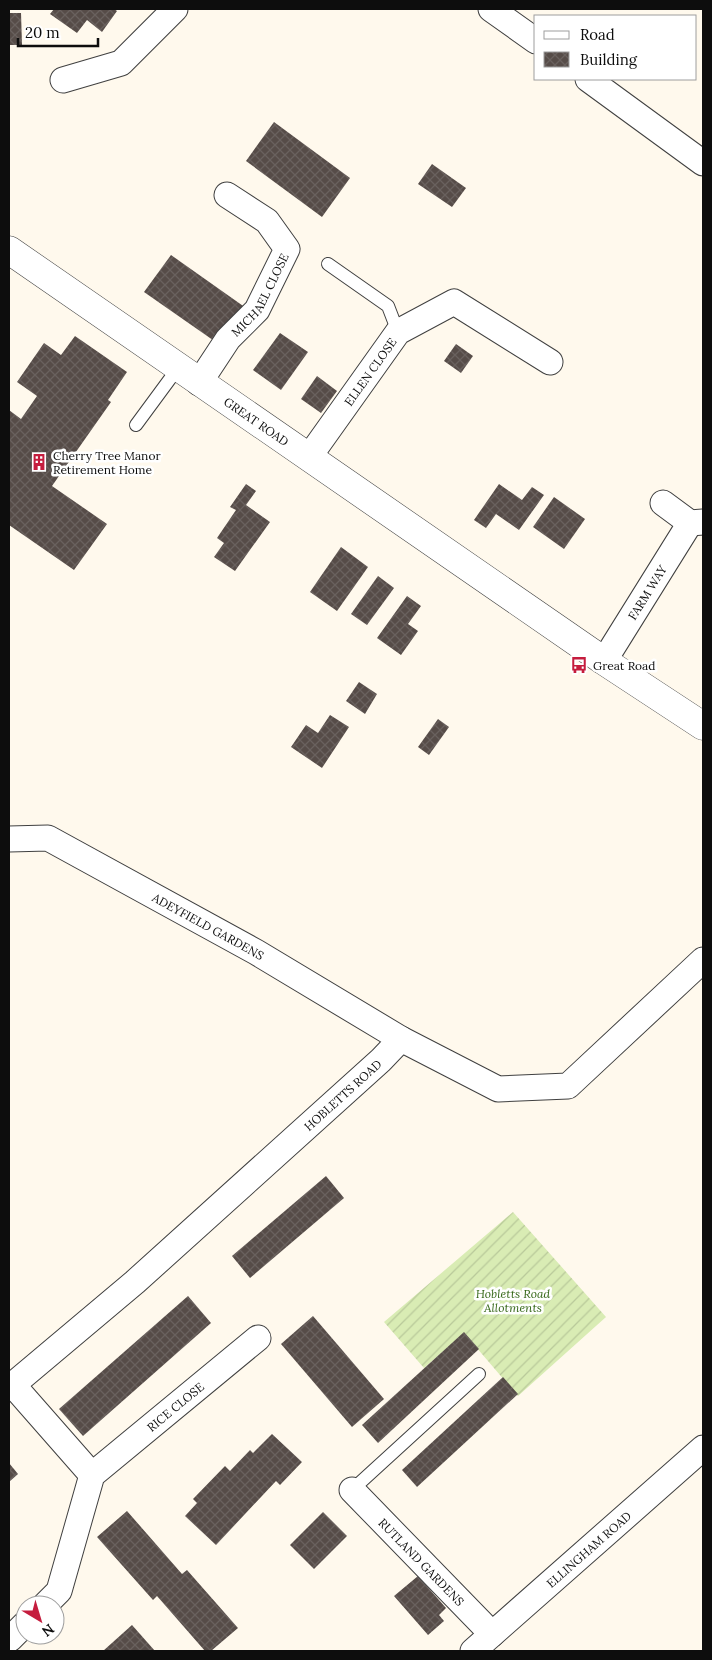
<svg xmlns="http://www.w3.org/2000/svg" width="712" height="1660" font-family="Lora,serif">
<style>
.garden{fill:url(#garden-furrows)}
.building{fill:url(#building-cross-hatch)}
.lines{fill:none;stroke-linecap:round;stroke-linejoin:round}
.service-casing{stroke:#404040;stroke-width:14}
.minor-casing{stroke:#404040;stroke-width:27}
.tertiary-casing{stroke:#404040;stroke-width:29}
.service{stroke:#fff;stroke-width:12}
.minor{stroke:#fff;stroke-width:25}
.tertiary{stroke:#fff;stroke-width:28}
.labels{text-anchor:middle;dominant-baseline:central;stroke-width:5;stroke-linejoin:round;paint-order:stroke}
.street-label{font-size:12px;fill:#0d0d0d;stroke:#fff}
.poi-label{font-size:12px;fill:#0d0d0d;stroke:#fff;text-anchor:start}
.park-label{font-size:12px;font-style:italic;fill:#366819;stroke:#fff}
</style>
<defs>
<pattern id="garden-furrows" width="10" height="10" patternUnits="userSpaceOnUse" patternTransform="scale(1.25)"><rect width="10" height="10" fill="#d9ecb4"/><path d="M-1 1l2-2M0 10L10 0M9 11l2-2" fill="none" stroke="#b9c99a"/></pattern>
<pattern id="building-cross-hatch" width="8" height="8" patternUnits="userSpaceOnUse" patternTransform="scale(1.25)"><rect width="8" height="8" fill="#564c48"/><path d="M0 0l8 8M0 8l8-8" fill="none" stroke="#69615e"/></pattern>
</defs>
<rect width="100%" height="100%" fill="#fff9ed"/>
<path class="garden" d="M513 1212 606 1317 518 1396 464 1333 424 1368 384 1322Z"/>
<g class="building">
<path d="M54 9H114L117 11 102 32 87 20 77 33 50 14Z"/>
<path d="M9 13H21L22 45H9Z"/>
<path d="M274 122 350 178 322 217 246 161Z"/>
<path d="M432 164 466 188 452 207 418 184Z"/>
<path d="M171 255 246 308 220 345 144 292Z"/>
<path d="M280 333 308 352 281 390 253 370Z"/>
<path d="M75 336 127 372 108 400 111 402 52 486 107 524 74 570 9 525V410L21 419 37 396 17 382 44 343 61 355Z"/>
<path d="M456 344 473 356 461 373 444 361Z"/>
<path d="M317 376 337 391 321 413 301 399Z"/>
<path d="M246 484 256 491 246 505 270 522 235 571 214 557 224 543 217 538 236 510 230 507Z"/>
<path d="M499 484 522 500 532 487 544 495 519 530 496 514 486 528 474 520Z"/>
<path d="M554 497 585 519 564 549 533 527Z"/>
<path d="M341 547 368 567 337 611 310 592Z"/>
<path d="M378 576 394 588 367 625 351 614Z"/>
<path d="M407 596 421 606 408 624 418 631 401 655 377 638Z"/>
<path d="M359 682 377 694 365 714 346 701Z"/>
<path d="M330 715 349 727 322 768 291 747 306 725 318 733Z"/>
<path d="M438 719 449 727 429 755 418 747Z"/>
<path d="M326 1176 344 1198 250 1278 232 1256Z"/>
<path d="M188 1296 211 1323 83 1436 59 1409Z"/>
<path d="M313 1316 384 1399 352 1427 281 1344Z"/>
<path d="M464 1332 479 1349 378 1443 362 1425Z"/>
<path d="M503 1377 518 1394 417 1487 402 1470Z"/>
<path d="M272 1434 302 1462 280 1485 276 1481 216 1545 185 1516 197 1503 193 1499 225 1466 230 1471 250 1450 253 1453Z"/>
<path d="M9 1463 18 1474 9 1482Z"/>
<path d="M127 1511 182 1574 187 1570 238 1628 211 1651H205L157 1596 153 1600 97 1537Z"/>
<path d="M323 1512 347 1536 314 1569 290 1545Z"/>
<path d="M418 1576 446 1608 439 1615 444 1621 428 1635 394 1596Z"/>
<path d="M132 1625 155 1651H103Z"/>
</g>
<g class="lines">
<g class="service-casing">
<g id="service">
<path d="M328 264 388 306 398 332"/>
<path d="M136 425 178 368"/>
<path d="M352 1490 479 1374"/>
</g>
</g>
<g class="minor-casing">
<g id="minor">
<path d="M491 9 536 41"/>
<path d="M588 79 703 163"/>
<path d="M63 80 121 63 175 9"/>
<path id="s1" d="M199 383 228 339 257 310 287 249 267 221 227 195"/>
<path id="s2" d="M309 457 398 332 454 302 550 362"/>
<path d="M663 503 690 523 703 522"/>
<path id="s3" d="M604 661 690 523"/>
<path id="s4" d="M9 839 48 838 256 952 401 1039"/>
<path d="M13 1385 92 1475"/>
<path id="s5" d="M9 1388 135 1282 381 1060 401 1039 498 1089 568 1086 703 960"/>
<path id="s6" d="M352 1490 492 1634"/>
<path id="s7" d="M45 1605 59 1591 92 1475 258 1338"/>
<path d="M10 1639 25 1624"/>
<path id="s8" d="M473 1651 703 1448"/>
</g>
</g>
<g class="tertiary-casing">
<g id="tertiary">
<path id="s9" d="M9 250 604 661 703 726"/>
</g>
</g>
<use href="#service" class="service"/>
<use href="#minor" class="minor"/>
<use href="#tertiary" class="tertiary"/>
</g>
<defs>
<g id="building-bare" transform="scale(1.35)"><path d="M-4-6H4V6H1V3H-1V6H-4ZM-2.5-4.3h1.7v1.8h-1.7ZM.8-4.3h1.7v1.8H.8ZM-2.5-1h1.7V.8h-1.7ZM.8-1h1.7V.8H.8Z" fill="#c51d3e" stroke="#fff" stroke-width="2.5" paint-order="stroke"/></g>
<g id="bus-bare" transform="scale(1.35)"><path d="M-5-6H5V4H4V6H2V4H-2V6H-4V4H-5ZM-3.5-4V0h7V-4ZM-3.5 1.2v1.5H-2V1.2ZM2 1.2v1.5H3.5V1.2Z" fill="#c51d3e" stroke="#fff" stroke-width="2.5" paint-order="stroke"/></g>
</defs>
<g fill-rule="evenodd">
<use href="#building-bare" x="39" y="462"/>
<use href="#bus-bare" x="579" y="665"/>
</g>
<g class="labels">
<g class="street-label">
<text stroke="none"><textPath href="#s1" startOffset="108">MICHAEL CLOSE</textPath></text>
<text stroke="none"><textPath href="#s2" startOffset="105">ELLEN CLOSE</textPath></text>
<text stroke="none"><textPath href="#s9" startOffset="301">GREAT ROAD</textPath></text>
<text stroke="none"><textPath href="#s3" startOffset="81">FARM WAY</textPath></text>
<text stroke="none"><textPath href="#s4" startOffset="222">ADEYFIELD GARDENS</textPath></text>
<text stroke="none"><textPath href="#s5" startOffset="444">HOBLETTS ROAD</textPath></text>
<text stroke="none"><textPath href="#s7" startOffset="248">RICE CLOSE</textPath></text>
<text stroke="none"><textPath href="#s8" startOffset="154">ELLINGHAM ROAD</textPath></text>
<text stroke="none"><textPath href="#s6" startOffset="100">RUTLAND GARDENS</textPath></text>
</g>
<g class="poi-label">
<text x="53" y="455">Cherry Tree Manor<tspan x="53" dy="14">Retirement Home</tspan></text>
<text x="593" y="665">Great Road</text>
</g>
<g class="park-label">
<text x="513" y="1293">Hobletts Road<tspan x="513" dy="14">Allotments</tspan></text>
</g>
</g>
<rect width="712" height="1660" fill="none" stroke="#0d0d0d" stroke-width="20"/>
<rect x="534" y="15" width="162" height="65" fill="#ffffff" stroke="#9e9e9e"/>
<rect x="544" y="31" width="25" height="8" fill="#ffffff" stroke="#9e9e9e"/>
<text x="580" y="40" font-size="15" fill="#0d0d0d">Road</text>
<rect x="544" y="52" width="25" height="15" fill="url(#building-cross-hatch)" stroke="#9e9e9e"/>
<text x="580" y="65" font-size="15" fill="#0d0d0d">Building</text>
<g transform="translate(40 1620) rotate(142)"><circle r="24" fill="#ffffff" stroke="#9e9e9e"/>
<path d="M0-4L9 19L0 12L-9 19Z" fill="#c51d3e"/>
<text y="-8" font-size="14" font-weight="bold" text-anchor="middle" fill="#0d0d0d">N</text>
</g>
<path d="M18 38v8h80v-8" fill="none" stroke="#0d0d0d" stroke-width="2.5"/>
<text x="25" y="38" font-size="15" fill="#0d0d0d" stroke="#ffffff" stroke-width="4" paint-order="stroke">20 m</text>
</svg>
